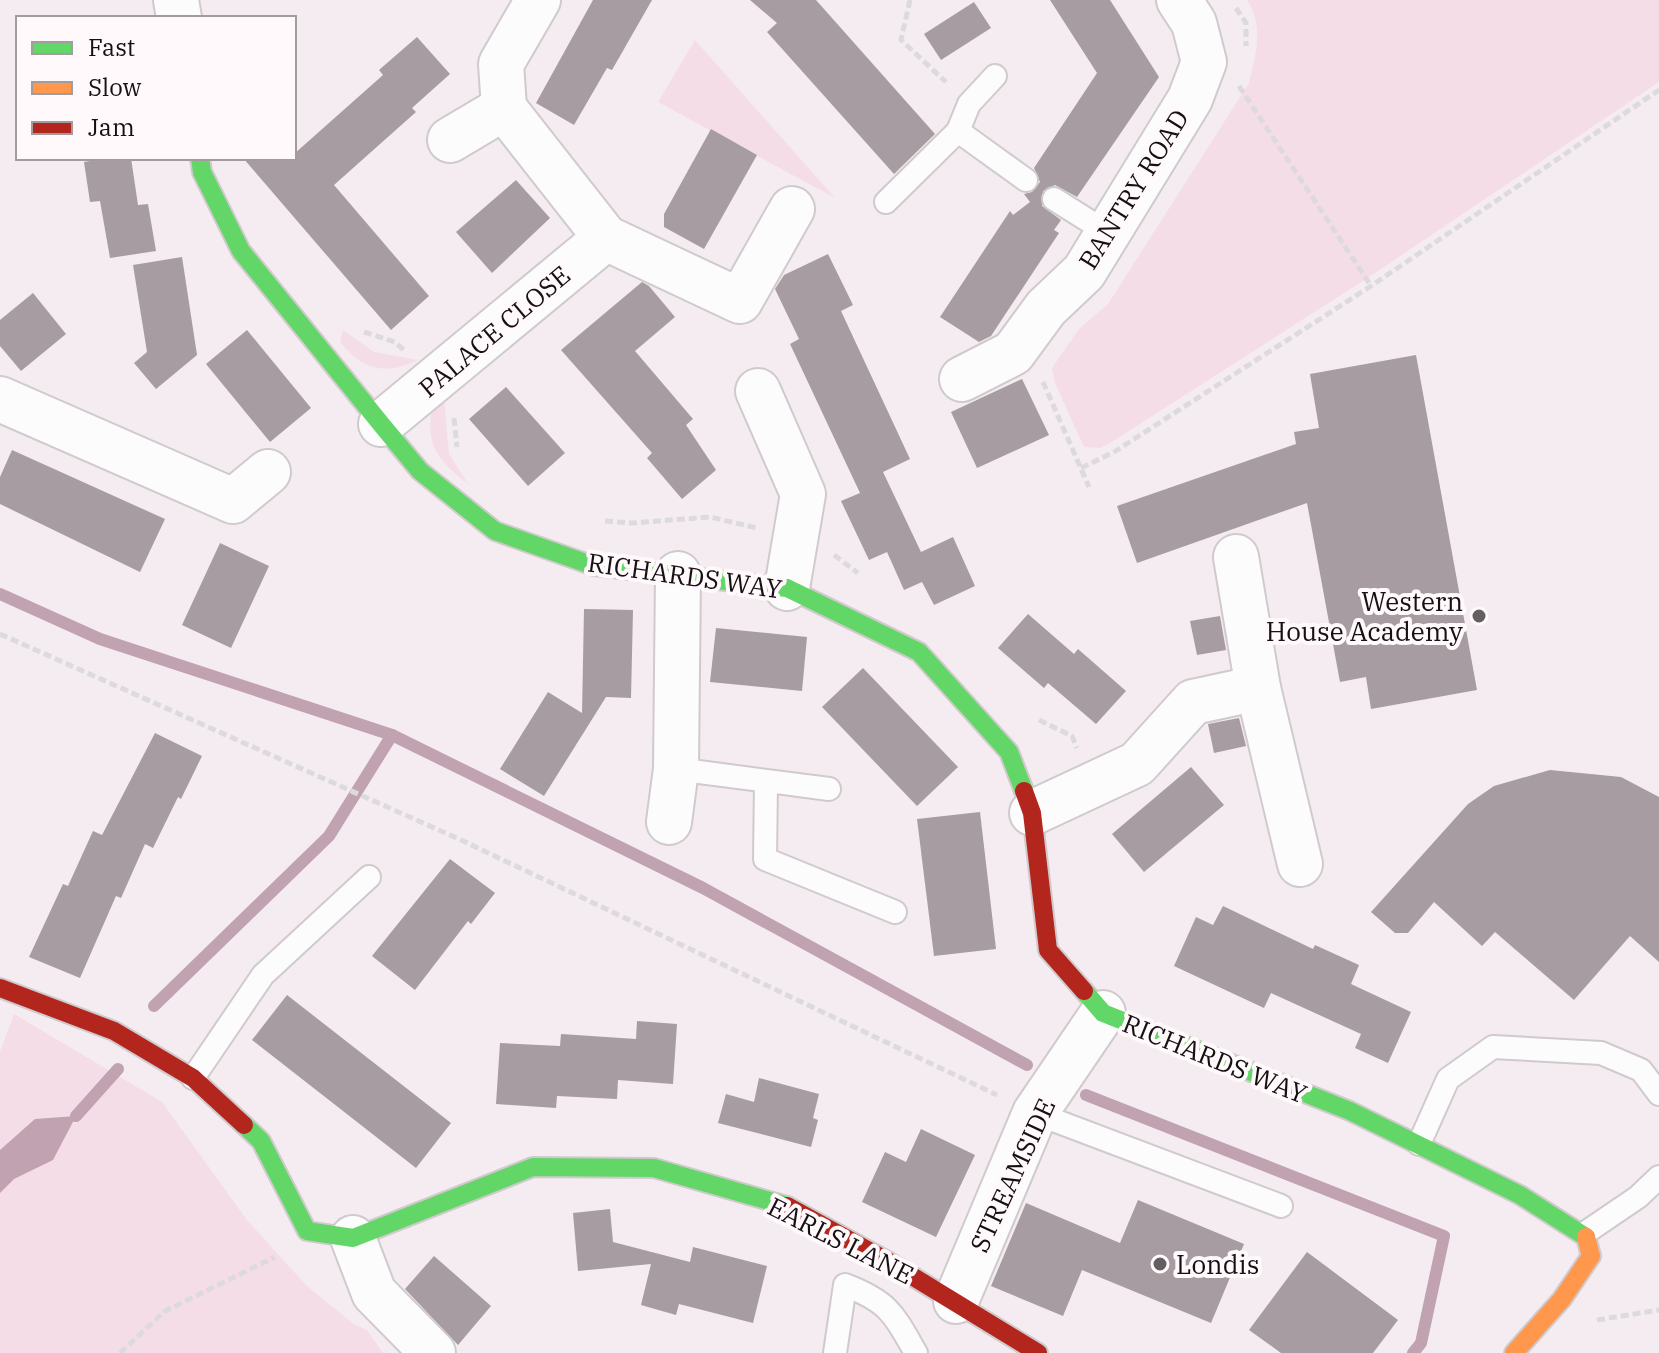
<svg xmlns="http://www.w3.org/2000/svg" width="1659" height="1353" font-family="'IBM Plex Serif',serif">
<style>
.green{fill:#f5dde8}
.water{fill:#c0a2b0}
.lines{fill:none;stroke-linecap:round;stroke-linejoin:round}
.stream{stroke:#c0a2b0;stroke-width:12}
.building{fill:#a69ca1}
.lane-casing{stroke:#d0cacd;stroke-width:26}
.street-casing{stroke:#d0cacd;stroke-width:48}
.fast-casing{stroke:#d0cacd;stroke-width:22}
.slow-casing{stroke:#d0cacd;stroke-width:22}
.jam-casing{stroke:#d0cacd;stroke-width:22}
.path{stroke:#dddadc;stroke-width:5;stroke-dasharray:8 4;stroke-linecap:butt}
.lane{stroke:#fdfcfd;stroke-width:22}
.street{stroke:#fdfcfd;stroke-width:44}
.fast{stroke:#63d668;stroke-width:18}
.slow{stroke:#ff974d;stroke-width:18}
.jam{stroke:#b3261e;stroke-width:18}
.poi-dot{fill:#635e60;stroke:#fff9fb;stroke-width:3}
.labels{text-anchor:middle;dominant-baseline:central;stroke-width:8;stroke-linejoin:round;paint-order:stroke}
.street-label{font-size:26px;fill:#151113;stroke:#fff9fb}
.poi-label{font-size:26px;fill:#151113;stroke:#fff9fb;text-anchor:end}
</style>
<rect width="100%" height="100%" fill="#f4ecf0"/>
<g class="green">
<path d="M1247 0H1659V82L1366 279 1115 440 1100 448 1084 447 1055 383 1052 368 1079 329 1108 304 1249 83C1256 54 1264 26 1247 0Z"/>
<path d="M695 40 835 198 658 102Z"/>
<path d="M343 330 374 352 418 360C386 376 362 370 340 342Z"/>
<path d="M433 398 444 399 449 454 468 484C432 456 426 443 433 398Z"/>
<path d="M14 1014 162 1102 247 1220 307 1286 355 1325 367 1330 383 1353H0V1052Z"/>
</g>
<path class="water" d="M76 1116 53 1160 14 1179 0 1193V1150L35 1119Z"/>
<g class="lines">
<g class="stream">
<path d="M0 594 100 639 392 735 703 888 1027 1065"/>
<path d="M154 1006 329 836 392 735"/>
<path d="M1086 1095 1444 1236 1421 1343 1413 1353"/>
<path d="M76 1116 118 1069"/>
</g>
</g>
<g class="building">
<path d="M593 0H652L612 70 607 68 574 125 536 103Z"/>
<path d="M750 0H816L935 134 894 174 767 32 777 23Z"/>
<path d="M1050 0H1110L1159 77 1077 197 1055 185 1043 191 1042 206 1061 220 1054 230 1059 233 991 336 979 342 940 317 1010 211 1013 215 1030 202 1024 194 1032 192 1040 182 1034 168 1097 73Z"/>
<path d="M974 2 991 28 941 60 924 34Z"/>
<path d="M417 37 450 74 412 108 416 112 334 185 429 296 391 330 243 158H294V154L383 75 379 70Z"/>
<path d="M711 129 757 155 704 249 664 227V214Z"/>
<path d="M108 158H131L138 205 148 204 156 251 110 258 100 201 90 202 84 162Z"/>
<path d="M516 180 550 218 492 273 456 232Z"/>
<path d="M828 254 853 305 841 311 910 459 883 472 921 552 953 537 975 586 934 605 922 582 904 590 887 552 869 560 841 501 860 493 790 344 799 339 775 289 784 275Z"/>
<path d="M182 257 197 355 156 389 134 363 147 352 133 265Z"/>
<path d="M642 282 649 286 675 317 635 351 693 419 686 425 716 470 682 499 647 458 652 453 561 350Z"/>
<path d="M33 293 66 334 21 371 0 346V320Z"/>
<path d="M247 330 311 408 270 442 206 364Z"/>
<path d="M1416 355 1477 690 1371 709 1366 677 1340 682 1307 503 1137 563 1117 506 1296 444 1294 432 1319 428 1310 374Z"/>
<path d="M1022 379 1049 435 977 468 951 412Z"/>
<path d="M506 387 565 453 528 486 469 419Z"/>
<path d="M12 450 165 519 140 572 0 504V477Z"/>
<path d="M220 543 269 566 231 648 182 625Z"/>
<path d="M584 609 633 610 631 698 606 697 544 796 500 769 548 692 582 713Z"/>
<path d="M1028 614 1074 654 1078 649 1126 691 1096 724 1048 683 1044 688 998 648Z"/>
<path d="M1220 616 1226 650 1197 655 1190 621Z"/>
<path d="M716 628 807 637 802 691 710 682Z"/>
<path d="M863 668 958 767 917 806 822 707Z"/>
<path d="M1239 718 1246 746 1214 753 1208 724Z"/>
<path d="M155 733 202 756 181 799 178 797 153 848 145 844 121 898 116 896 80 978 29 957 63 884 68 886 93 831 102 835Z"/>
<path d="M1191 767 1224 805 1144 872 1112 834Z"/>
<path d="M1550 770 1621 777 1659 797V962L1630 936 1574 1000 1495 932 1482 946 1434 902 1408 933H1395L1371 912 1468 804 1494 786Z"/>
<path d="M980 812 996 949 934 956 917 819Z"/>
<path d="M450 859 495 893 471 924 468 921 415 990 372 956Z"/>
<path d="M1223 906 1313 949 1315 945 1359 965 1351 984 1411 1012 1388 1063 1355 1048 1361 1034 1271 993 1264 1008 1174 966 1196 917 1213 925Z"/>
<path d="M287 995 451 1123 416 1168 252 1040Z"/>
<path d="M637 1021 677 1024 673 1084 618 1080 617 1099 557 1096 556 1108 496 1104 500 1043 560 1046 561 1034 636 1039Z"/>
<path d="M759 1078 819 1094 813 1118 818 1120 811 1147 718 1123 726 1094 754 1102Z"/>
<path d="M921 1129 975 1155 936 1237 862 1202 885 1152 906 1162Z"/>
<path d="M1138 1200 1244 1244 1211 1323 1082 1270 1063 1316 991 1286 1026 1203 1120 1243Z"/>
<path d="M610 1209 613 1242 690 1262 693 1247 767 1266 753 1323 679 1304 676 1315 641 1305 651 1264 578 1271 573 1213Z"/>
<path d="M1307 1252 1398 1320 1373 1353H1281L1249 1330Z"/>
<path d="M434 1256 491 1306 458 1345 405 1289Z"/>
</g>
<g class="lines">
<g class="lane-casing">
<g id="lane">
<path d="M958 131 969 104 995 76"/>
<path d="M1054 199 1108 233"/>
<path d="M886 202 958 131 1026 180"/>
<path d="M676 769 829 789"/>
<path d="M766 783 765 859 895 912"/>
<path d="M193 1078 263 975 369 877"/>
<path d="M1035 1113 1281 1206"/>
<path d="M1419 1144 1448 1079 1493 1047 1601 1053 1641 1070 1659 1094"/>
<path d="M1585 1233 1638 1197 1659 1177"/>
<path d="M835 1353 845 1285C889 1302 893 1313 916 1353"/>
</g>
</g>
<g class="street-casing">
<g id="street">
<path d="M176 0 179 18"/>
<path d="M504 108 606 238 740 301 792 209"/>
<path d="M450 140 504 108 501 64 538 0"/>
<path d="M962 379 1013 353 1046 308 1084 272 1190 99 1204 62 1194 23 1179 0"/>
<path d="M758 391 803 494 787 588"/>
<path d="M0 399 233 501 268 472"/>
<path d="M381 424 606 238"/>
<path d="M1236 557 1258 688 1300 864"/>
<path d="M1032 813 1137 764 1193 702 1258 688"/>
<path d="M669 822 676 769 678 574"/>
<path d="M353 1238 374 1293 433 1353"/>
<path d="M956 1301 1035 1113 1103 1013"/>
</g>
</g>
<g class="fast-casing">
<g id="fast">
<path d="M200 158 202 172 241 251 381 424 420 471 495 531 594 566 787 588 919 652 1009 752 1024 791"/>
<path d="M1084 991 1103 1013 1350 1111 1520 1195 1586 1237"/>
<path d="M244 1125 261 1141 307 1231 353 1238 533 1167 654 1168 787 1206"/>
</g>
</g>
<g class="slow-casing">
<path id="slow" d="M1514 1353 1562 1299 1591 1256 1586 1237"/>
</g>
<g class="jam-casing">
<g id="jam">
<path d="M1024 791 1032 813 1048 950 1084 991"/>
<path d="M0 988 114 1031 193 1078 244 1125"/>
<path d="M787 1206 889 1262 1038 1353"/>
</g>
</g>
<g class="path">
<path d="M910 0 901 40 946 82"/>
<path d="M1236 8 1246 23V46"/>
<path d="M1239 86 1371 286"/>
<path d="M364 332 395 342 405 351"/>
<path d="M1043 382 1089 487"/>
<path d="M454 418 457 447"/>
<path d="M1081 468 1114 452 1371 286 1659 90"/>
<path d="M605 521 632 523 710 517 757 528"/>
<path d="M834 555 858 573"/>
<path d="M0 634 459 839 997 1095"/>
<path d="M1039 720 1072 736 1077 748"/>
<path d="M1597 1320 1659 1310"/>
<path d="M120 1353 165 1311 275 1257"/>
</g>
<use href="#lane" class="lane"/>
<use href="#street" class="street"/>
<use href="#fast" class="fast"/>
<use href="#slow" class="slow"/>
<use href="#jam" class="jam"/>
</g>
<g class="poi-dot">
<circle cx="1479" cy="616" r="8"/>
<circle cx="1160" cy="1264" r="8"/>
</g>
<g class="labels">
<g class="street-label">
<text transform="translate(1133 189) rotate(-58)">BANTRY ROAD</text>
<text transform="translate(494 331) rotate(-40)">PALACE CLOSE</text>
<text transform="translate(685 575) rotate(8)">RICHARDS WAY</text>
<text transform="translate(1215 1058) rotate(22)">RICHARDS WAY</text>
<text transform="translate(1012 1175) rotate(-65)">STREAMSIDE</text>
<text transform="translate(841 1240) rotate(27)">EARLS LANE</text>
</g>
<g class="poi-label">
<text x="1463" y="601">Western<tspan x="1463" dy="30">House Academy</tspan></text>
<text x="1176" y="1264" text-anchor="start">Londis</text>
</g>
</g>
<rect x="16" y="16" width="280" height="144" fill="#fff9fb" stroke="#a19c9e" stroke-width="2"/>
<rect x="32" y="42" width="40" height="12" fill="#63d668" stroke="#a19c9e" stroke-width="2"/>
<text x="88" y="56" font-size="24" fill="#151113">Fast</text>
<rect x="32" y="82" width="40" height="12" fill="#ff974d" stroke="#a19c9e" stroke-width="2"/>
<text x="88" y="96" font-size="24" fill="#151113">Slow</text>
<rect x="32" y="122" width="40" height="12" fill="#b3261e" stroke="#a19c9e" stroke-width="2"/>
<text x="88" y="136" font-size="24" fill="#151113">Jam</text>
</svg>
